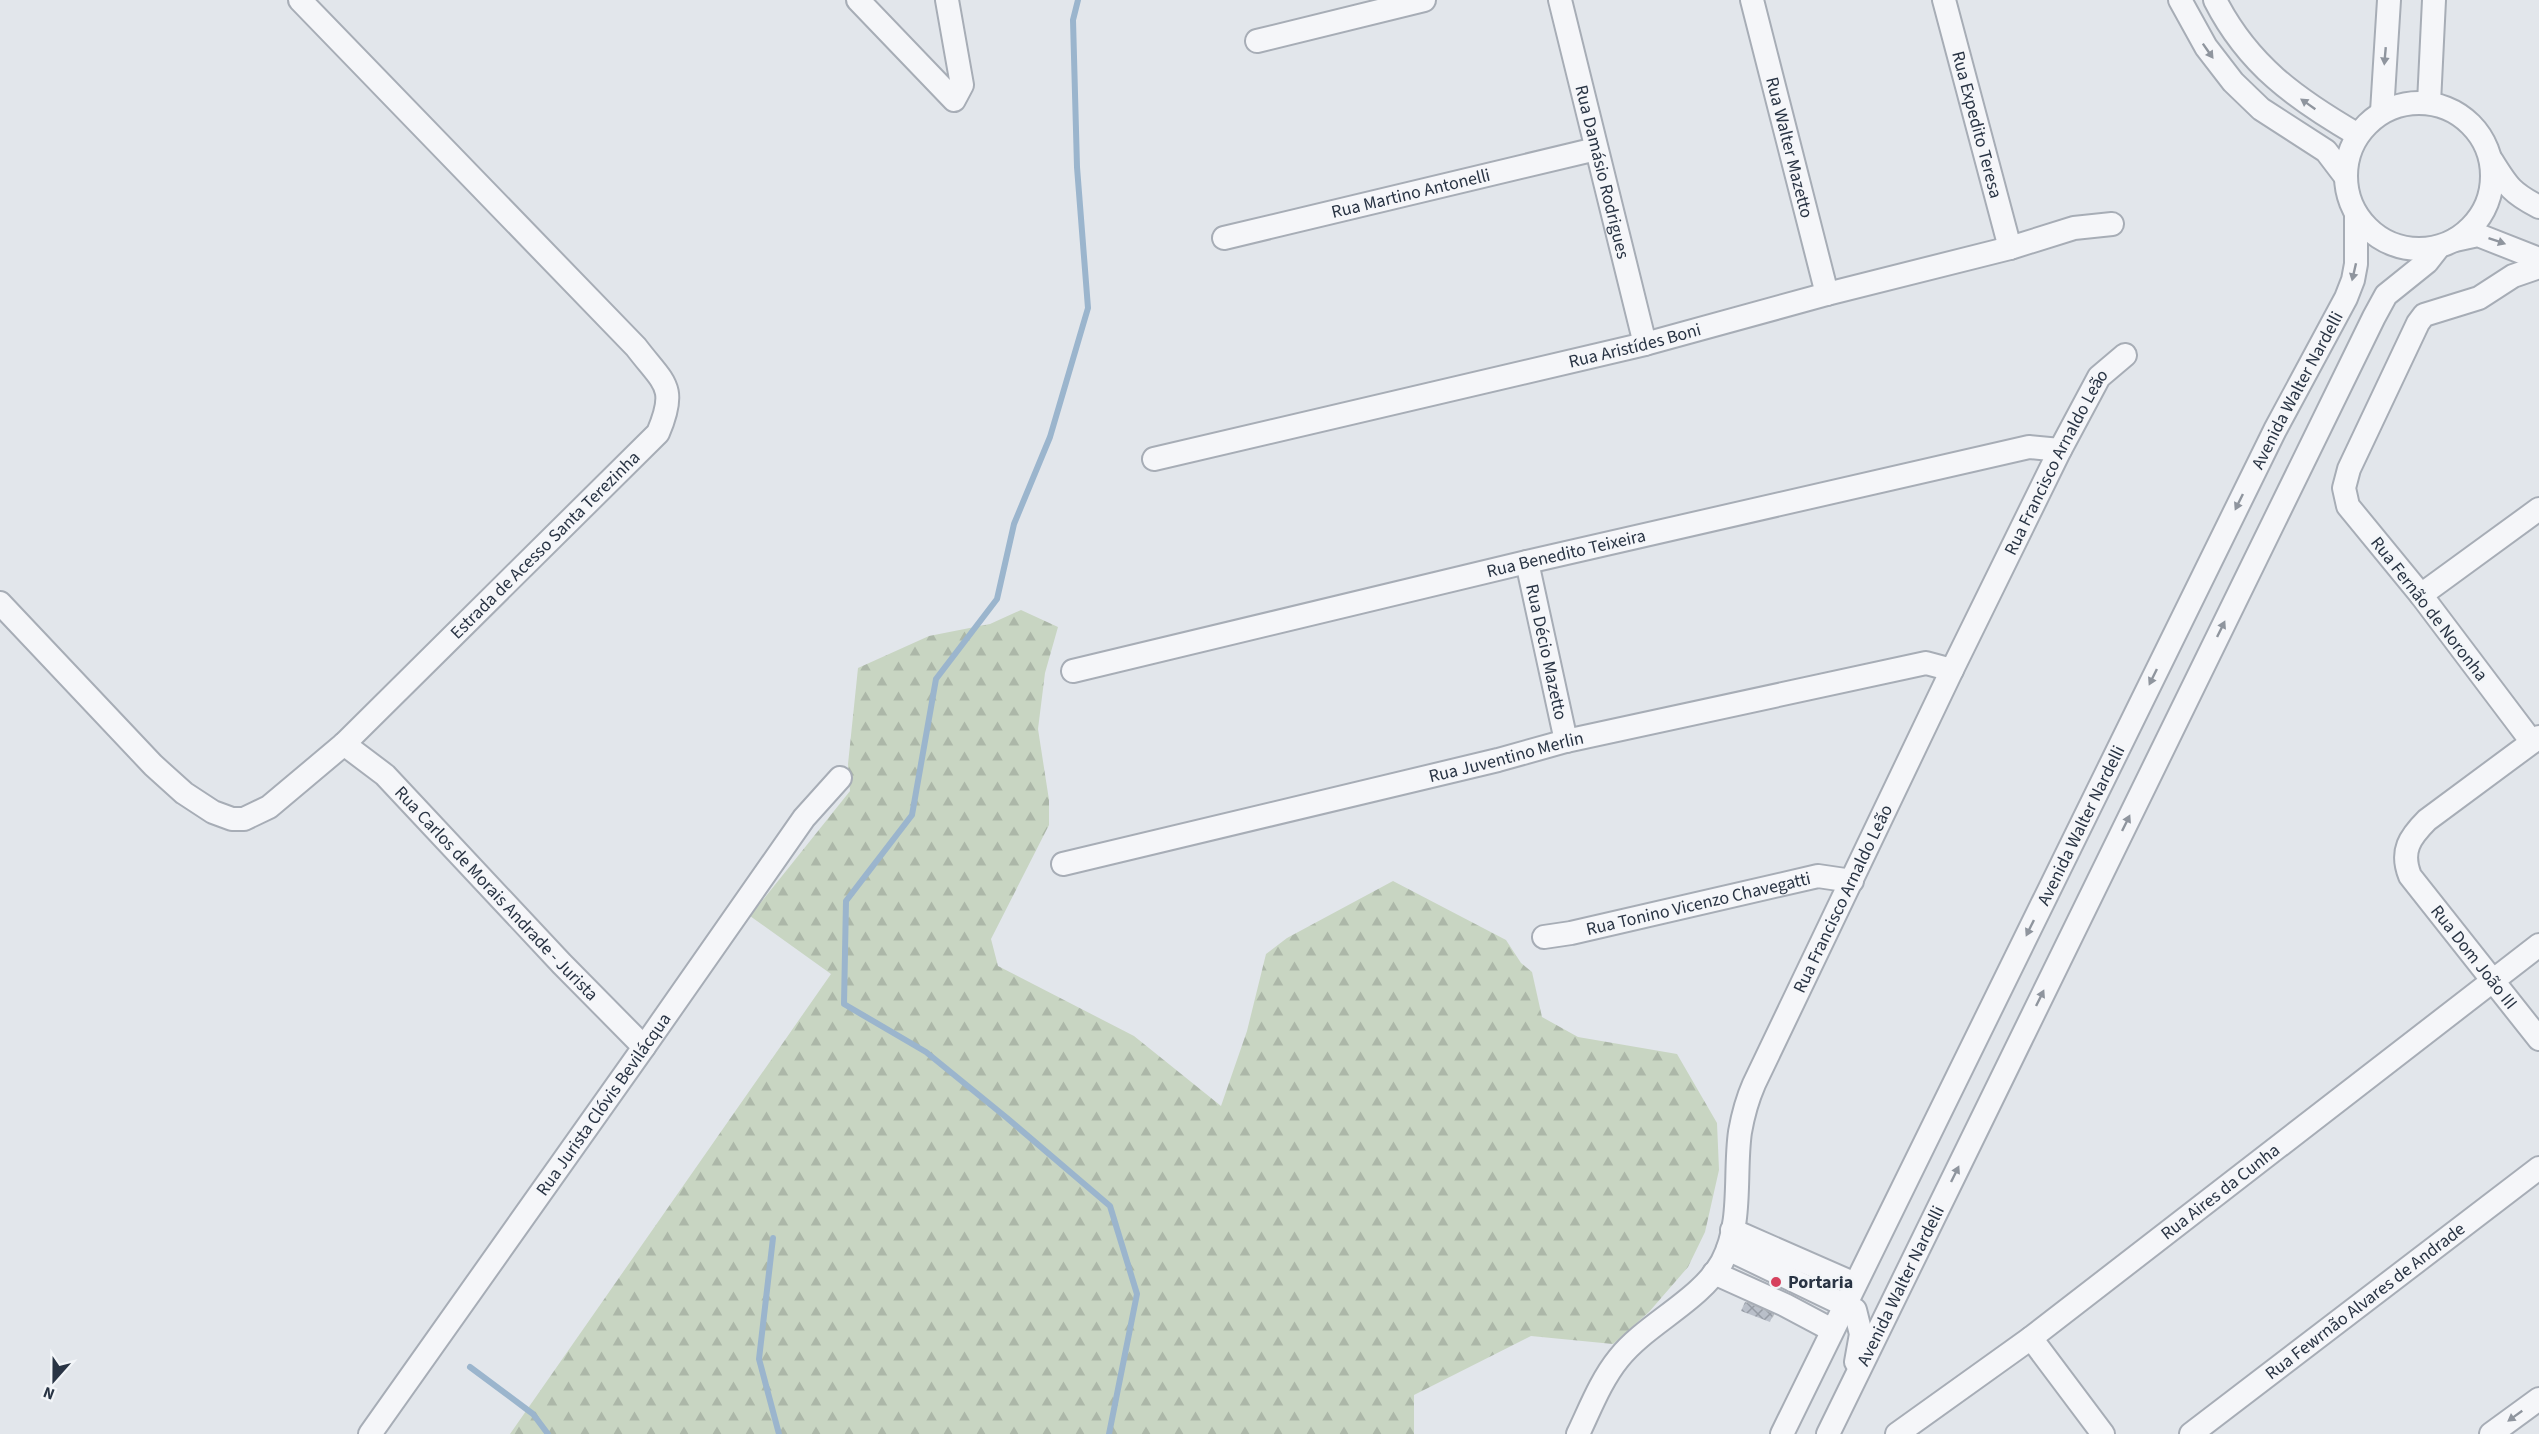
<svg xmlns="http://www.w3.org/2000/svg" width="2539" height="1434" font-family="'Source Sans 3',sans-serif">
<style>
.forest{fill:url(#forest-firs)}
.shadow{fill:#0003}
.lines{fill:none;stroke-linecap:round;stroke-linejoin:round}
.stream{stroke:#9bb5cd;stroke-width:6}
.building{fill:url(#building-cross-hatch)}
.minor-casing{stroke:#a7adb6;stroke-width:26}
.minor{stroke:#f5f6f9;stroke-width:22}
.oneway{fill:#8f959e}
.poi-dot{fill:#d6415e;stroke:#f2f5f8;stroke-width:2}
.labels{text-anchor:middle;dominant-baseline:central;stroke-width:5;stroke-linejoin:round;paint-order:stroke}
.street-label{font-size:18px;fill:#293444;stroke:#f2f5f8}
.poi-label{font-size:18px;font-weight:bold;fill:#293444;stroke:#f2f5f8;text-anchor:start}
</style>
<defs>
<pattern id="forest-firs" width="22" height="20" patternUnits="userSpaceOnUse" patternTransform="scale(1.5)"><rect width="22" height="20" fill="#c8d5c2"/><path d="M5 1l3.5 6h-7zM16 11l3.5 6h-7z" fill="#acb7a8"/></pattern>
<pattern id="building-cross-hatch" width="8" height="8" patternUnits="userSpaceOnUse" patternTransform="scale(1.5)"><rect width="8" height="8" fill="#b9bfc9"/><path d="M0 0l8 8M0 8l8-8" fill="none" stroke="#969ca5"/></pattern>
</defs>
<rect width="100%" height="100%" fill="#e2e6eb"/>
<path class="forest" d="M1021 610 1058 627 1045 673 1038 729 1049 800V825L991 939 998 966 1134 1036 1221 1106 1247 1031 1266 954 1287 938 1393 881 1506 940 1521 963 1532 972 1542 1017 1578 1037 1677 1054 1717 1123 1719 1170 1705 1232 1688 1267 1649 1312 1613 1344 1531 1336 1414 1395V1434H510L831 974 750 916 850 791 848 764 858 668 929 636 990 624Z"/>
<path class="shadow" d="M1750 1299 1776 1310 1773 1317 1769 1321 1746 1303Z"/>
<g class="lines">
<g class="stream">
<path d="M1078 0 1073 20 1077 167 1088 308 1050 437 1014 524 997 599 936 679 912 815 846 901 844 1004 926 1052 1007 1118 1110 1206 1137 1294 1109 1434"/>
<path d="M773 1238 759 1359 779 1434"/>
<path d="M470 1367 533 1414 548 1434"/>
</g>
</g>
<path class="building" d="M1745 1302 1773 1314 1770 1322 1741 1311Z"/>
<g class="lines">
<g class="minor-casing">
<g id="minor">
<path d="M858 0 954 100 962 85 947 0"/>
<path id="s1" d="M1560 0 1645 344"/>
<path id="s2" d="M1752 0 1827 294"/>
<path id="s3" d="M1944 0 2010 248"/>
<path d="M2180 0 2206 47 2233 82 2261 109 2326 151 2345 176"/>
<path d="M2215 0C2248 65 2296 99 2358 135"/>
<path d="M1257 41 1424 0"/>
<circle cx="2419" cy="176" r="73"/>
<path d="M2429 103 2434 0"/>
<path d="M2382 112 2389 0"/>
<path d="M2492 161C2508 187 2512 193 2539 207"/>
<path id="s4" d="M1224 238 1596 149"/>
<path d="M2455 240 2478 235 2539 259"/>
<path id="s5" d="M1154 459 1645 344 1827 294 2010 248 2074 228 2112 224"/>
<path id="s6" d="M1527 562 1566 741"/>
<path d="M2421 595 2539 509"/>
<path id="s7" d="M0 603 153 765 184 793 213 812 232 819H244L269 807 344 744 658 433C678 386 664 384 636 347L300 0"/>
<path id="s8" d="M1073 671 1527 562 2029 447 2060 450"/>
<path id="s9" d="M2539 737 2427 820C2410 837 2400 851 2410 876L2539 1039"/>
<path d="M2532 742 2421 595 2348 506 2344 488 2349 469 2418 323 2424 315 2479 298 2513 276 2539 267"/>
<path id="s10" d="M344 744 385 775 562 964 644 1047"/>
<path id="s11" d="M1063 864 1498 760 1566 741 1926 663 1952 670"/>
<path id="s12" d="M1544 937 1571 933 1818 876 1852 881"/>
<path d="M1732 1230 1855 1284"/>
<path d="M1728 1249 1855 1310 1861 1334 1856 1362"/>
<path d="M1714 1273 1785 1305 1832 1330"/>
<path d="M2031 1338 2103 1434"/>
<path id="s13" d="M370 1434 644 1047 804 818 840 778"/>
<path id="s14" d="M1578 1434C1590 1409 1601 1380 1619 1358 1646 1324 1701 1300 1722 1262 1743 1223 1734 1174 1740 1132 1743 1115 1747 1100 1754 1084L1952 670 2060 450 2099 377 2125 355"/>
<path id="s15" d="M1782 1434 2275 430 2346 298 2353 280 2356 264V214"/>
<path id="s16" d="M1828 1434 2374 317 2386 295 2427 262 2438 248"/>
<path id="s17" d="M1897 1434 2031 1338 2539 945"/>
<path id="s18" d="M2191 1434 2539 1168"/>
<path d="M2491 1434 2539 1399"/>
</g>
</g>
<use href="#minor" class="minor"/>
</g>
<defs><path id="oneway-solid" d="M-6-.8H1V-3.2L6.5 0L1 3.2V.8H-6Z" transform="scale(1.5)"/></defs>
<g class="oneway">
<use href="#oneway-solid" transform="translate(2208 51) rotate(55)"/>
<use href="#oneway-solid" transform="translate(2385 56) rotate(95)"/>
<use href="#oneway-solid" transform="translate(2308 104) rotate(-145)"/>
<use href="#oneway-solid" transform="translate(2497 241) rotate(19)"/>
<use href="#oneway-solid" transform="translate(2354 272) rotate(103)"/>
<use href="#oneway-solid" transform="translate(2239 502) rotate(116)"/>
<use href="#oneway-solid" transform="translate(2221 629) rotate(-64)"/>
<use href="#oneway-solid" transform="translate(2153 677) rotate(116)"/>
<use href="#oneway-solid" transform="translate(2126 823) rotate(-64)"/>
<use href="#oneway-solid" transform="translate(2030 928) rotate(116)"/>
<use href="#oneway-solid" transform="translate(2040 998) rotate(-64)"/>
<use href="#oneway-solid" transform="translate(1955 1174) rotate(-64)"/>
<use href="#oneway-solid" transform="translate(2515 1416) rotate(144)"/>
</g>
<circle class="poi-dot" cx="1776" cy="1282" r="6"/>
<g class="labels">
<g class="street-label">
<text stroke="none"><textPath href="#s3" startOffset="129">Rua Expedito Teresa</textPath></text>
<text stroke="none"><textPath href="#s2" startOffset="152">Rua Walter Mazetto</textPath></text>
<text stroke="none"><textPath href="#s1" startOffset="177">Rua Damásio Rodrigues</textPath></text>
<text stroke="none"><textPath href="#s4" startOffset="192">Rua Martino Antonelli</textPath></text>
<text stroke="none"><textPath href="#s5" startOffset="494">Rua Aristídes Boni</textPath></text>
<text stroke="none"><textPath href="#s15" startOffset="1164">Avenida Walter Nardelli</textPath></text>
<text stroke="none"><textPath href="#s14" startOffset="1102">Rua Francisco Arnaldo Leão</textPath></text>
<text stroke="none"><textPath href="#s7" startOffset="740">Estrada de Acesso Santa Terezinha</textPath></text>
<text stroke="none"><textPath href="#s8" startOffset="507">Rua Benedito Teixeira</textPath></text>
<text transform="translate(2429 609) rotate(52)">Rua Fernão de Noronha</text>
<text stroke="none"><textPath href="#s6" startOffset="92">Rua Décio Mazetto</textPath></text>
<text stroke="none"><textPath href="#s11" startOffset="456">Rua Juventino Merlin</textPath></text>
<text stroke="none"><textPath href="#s15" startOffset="678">Avenida Walter Nardelli</textPath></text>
<text stroke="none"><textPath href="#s10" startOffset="214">Rua Carlos de Morais Andrade - Jurista</textPath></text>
<text stroke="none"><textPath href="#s14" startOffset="616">Rua Francisco Arnaldo Leão</textPath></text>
<text stroke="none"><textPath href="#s12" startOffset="158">Rua Tonino Vicenzo Chavegatti</textPath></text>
<text stroke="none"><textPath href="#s9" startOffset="306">Rua Dom João III</textPath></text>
<text stroke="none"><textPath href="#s13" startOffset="404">Rua Jurista Clóvis Bevilácqua</textPath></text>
<text stroke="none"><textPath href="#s17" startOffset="404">Rua Aires da Cunha</textPath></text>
<text stroke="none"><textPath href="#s16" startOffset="165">Avenida Walter Nardelli</textPath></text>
<text stroke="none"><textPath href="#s18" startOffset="219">Rua Fewrnão Alvares de Andrade</textPath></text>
</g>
<g class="poi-label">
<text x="1788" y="1282">Portaria</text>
</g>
</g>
<g transform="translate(54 1380) rotate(201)" stroke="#f2f5f8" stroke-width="4.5" paint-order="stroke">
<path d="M0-4.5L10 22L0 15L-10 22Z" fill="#293444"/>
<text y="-9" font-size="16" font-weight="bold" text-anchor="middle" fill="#293444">N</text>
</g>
</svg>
